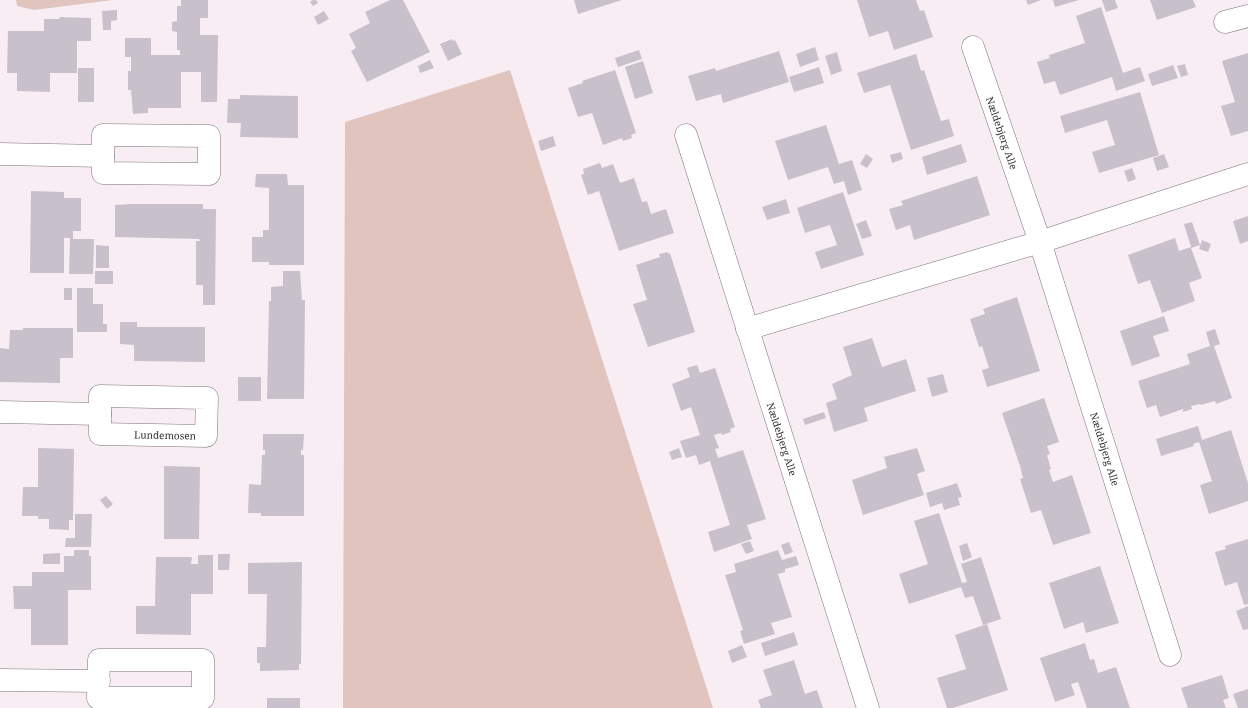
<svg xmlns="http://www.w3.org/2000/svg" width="1248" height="708" font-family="'Noto Serif',serif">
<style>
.green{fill:#e1c4be}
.building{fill:#c8c1cb}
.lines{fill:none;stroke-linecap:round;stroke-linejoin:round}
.street-casing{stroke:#7c7278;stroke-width:23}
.street{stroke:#fff;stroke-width:22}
.labels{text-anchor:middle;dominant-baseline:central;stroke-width:3;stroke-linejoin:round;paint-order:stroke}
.street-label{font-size:10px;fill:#343032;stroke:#fefefe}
</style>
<rect width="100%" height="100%" fill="#f9edf4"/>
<g class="green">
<path d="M16 0H113L34 10 17 6Z"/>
<path d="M510 70 713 708H343L345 122Z"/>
</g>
<g class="building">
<path d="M181 0H208V18H200V35H218L217 102H201V72H181V108H148V113L133 114 131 90H128V71H131V57H125V38H151V55H180V50H177V32L172 31V22L177 21V6H181Z"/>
<path d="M313 0H316L318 3 313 6 310 2Z"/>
<path d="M390 0H403L430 52 367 82 351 51 356 48 349 34 370 23 365 12Z"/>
<path d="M574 0H622L578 14Z"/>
<path d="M857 0H916L920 11 924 10 933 37 894 50 888 31 869 37Z"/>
<path d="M1026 0H1041L1028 5Z"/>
<path d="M1053 0H1079L1055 7Z"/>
<path d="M1102 0H1115L1118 8 1106 12Z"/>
<path d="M1150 0H1193L1196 7 1157 20Z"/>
<path d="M1101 7 1123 73 1140 67 1145 81 1116 91 1112 77 1060 95 1055 81 1044 84 1037 62 1050 58 1049 55 1085 43 1076 16Z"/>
<path d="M117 10V20L111 21V30H103L102 11Z"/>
<path d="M324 11 329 19 318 25 314 17Z"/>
<path d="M60 17 91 18V41H77V73H50V92L17 91V73H7L8 31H44V19H59Z"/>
<path d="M452 39 453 41 455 40 462 54 448 61 440 44Z"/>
<path d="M815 47 819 60 800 67 796 54Z"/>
<path d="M639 50 642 59 618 67 615 58Z"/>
<path d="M779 51 789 82 723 103 721 94 696 101 688 76 715 68 716 71Z"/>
<path d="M837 52 842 71 831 75 825 56Z"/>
<path d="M1248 53V131L1231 136 1221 106 1235 102 1222 61Z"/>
<path d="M916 54 921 71 924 70 941 121 949 119 954 136 911 150 890 85 864 93 857 73Z"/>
<path d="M430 60 434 68 420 73 418 66Z"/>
<path d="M643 61 653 93 635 99 625 67Z"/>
<path d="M1185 64 1188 75 1181 77 1177 66Z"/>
<path d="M1173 65 1178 78 1152 86 1148 74Z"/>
<path d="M819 67 824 83 794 92 789 77Z"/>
<rect x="78" y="68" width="16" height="34"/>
<path d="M615 70 636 133 631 135 632 138 623 141 622 138 603 145 592 113 578 117 568 88 583 83 582 81Z"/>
<path d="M1140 92 1159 155 1099 173 1092 152 1115 145 1107 120 1065 133 1060 116Z"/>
<path d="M240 95 298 96V138L240 137 241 123H227L228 99H240Z"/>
<path d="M826 125 839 164 852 160 862 190 848 195 844 181 834 184 828 167 788 180 775 141Z"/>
<path d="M553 136 556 146 541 151 538 141Z"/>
<path d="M961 144 967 162 927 175 922 157Z"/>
<path d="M901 152 903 159 892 163 890 155Z"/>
<path d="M866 154 873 159 867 168 860 164Z"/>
<path d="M1164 154 1169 167 1157 171 1153 158Z"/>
<path d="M600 163 602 168 613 164 620 183 634 178 642 202 647 201 651 214 666 209 674 233 619 251 599 191 588 195 581 175 584 174 583 169Z"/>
<path d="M1132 168 1136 179 1128 182 1124 171Z"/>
<path d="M256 174H287L288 185H304V265H269V262H252V237H263V230H269V188L255 187Z"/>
<path d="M977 176 990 215 914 240 910 225 896 230 889 209 903 205 901 201Z"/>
<path d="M31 191 64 192V198H81V231H73V239H94L93 274H69L70 238H64V273H30Z"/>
<path d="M843 192 864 255 821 269 815 252 837 245 830 225 805 233 797 208Z"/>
<path d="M786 199 790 213 767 220 762 207Z"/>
<path d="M131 204H203V209H216L215 305H203V285H196V241H200L199 239 115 237V205Z"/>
<path d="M1248 216V241L1240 244 1233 221Z"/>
<path d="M866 220 872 236 862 239 856 224Z"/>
<path d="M1192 222 1200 245 1191 248 1202 278 1189 283 1195 301 1162 313 1150 280 1138 284 1128 255 1175 238 1179 251 1191 247 1184 224Z"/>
<path d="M1202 240 1211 244 1208 252 1199 249Z"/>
<path d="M96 245 109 246V268H96Z"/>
<path d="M668 252V254L670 253 695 332 648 347 633 304 647 300 636 265 660 257 659 254Z"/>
<rect x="95" y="271" width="18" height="13"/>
<path d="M283 271H300L302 300H305L304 399H267L269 301H271V287L283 286Z"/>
<rect x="64" y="288" width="8" height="12"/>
<path d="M77 288H93V304H103V324H107V332H77Z"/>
<path d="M1017 297 1040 371 987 387 982 370 989 368 982 346 979 347 970 319 985 314 983 309Z"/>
<path d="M1164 316 1169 331 1153 336 1160 356 1132 366 1120 331Z"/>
<path d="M120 322H137V327H205V362L134 361V345L120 344Z"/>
<path d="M23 328H73V358H60V383L0 382V348L9 349 10 330H23Z"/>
<path d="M1215 329 1220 344 1214 346 1232 398 1216 404 1215 401 1201 405 1200 404 1191 406 1192 409 1183 412V409L1160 417 1156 405 1147 408 1138 381 1190 364 1187 354 1210 346 1206 332Z"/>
<path d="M872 338 882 367 906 359 916 391 864 408 868 421 834 432 826 403 837 399 832 384 852 375 843 347Z"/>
<path d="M697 365 700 373 715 368 735 427 730 429 731 432 722 435 721 433 714 435 719 448 715 449 718 458 743 450 766 519 747 525 752 539 714 552 708 532 730 525 710 461 699 465 696 455 686 458 680 441 700 435 691 407 681 411 672 384 690 377 687 368Z"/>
<path d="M943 374 948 392 932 397 927 378Z"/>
<rect x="238" y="377" width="23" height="24"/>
<path d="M1044 398 1059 442 1047 446 1050 454 1047 455 1051 469 1049 470 1053 482 1072 475 1091 533 1053 545 1041 510 1031 513 1020 479 1023 478 1020 466 1002 413Z"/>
<path d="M824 412 826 418 805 425 803 419Z"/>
<path d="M1198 426 1202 440 1231 430 1248 483V501L1209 514 1200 485 1212 481 1199 442 1193 444 1194 446 1161 456 1156 439Z"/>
<path d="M263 434H304L303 450H301V455H304V516H261V513H248L249 484 261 485 262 455H265V450H263Z"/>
<path d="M38 448 74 449 73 520H69V530L49 529V519H38V516H22L23 487H38Z"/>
<path d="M679 448 682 457 672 460 669 452Z"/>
<path d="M917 448 925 471 917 474 924 495 863 515 852 480 887 468 884 457Z"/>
<path d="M164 466 200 467 199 539H164Z"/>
<path d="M957 483 962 497 958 498 960 505 944 510 942 503 930 507 926 493Z"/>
<path d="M106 496 113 504 107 509 100 500Z"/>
<path d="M939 513 962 583 967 582 961 564 981 557 1001 619 983 625 973 596 965 598 961 587 909 604 899 574 928 564 914 521Z"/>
<path d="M75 514H92L91 547H65L66 538H75Z"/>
<path d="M1248 539V604L1244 605 1237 582 1225 586 1215 552 1226 549 1225 546Z"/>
<path d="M750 541 754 551 746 554 741 544Z"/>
<path d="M789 542 793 552 785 555 781 545Z"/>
<path d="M967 543 972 557 963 561 959 546Z"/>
<path d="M74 550H89V556H91V590H68V645H31V609H14L13 586H32V572H64V556H74Z"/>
<path d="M778 550 782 560 796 556 799 565 785 569V572L778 574 792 617 771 623 775 634 744 644 740 631 743 630 725 575 736 572 734 564Z"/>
<path d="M60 553V564H43V554Z"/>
<path d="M218 554H230L229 570H218Z"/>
<path d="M198 555H213V594H191V635L136 634V606H155L156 557H192L191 564H198Z"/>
<path d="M302 562 301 664H299V670L260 671V663H257V647H266L267 594H248V563Z"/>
<path d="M1100 566 1119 623 1086 633 1083 622 1064 629 1049 583Z"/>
<path d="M1248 606V629L1243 630 1236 611Z"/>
<path d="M987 624 1008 690 953 708H947L937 678 966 669 955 635Z"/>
<path d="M794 632 798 645 765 656 761 643Z"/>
<path d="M1085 643 1090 660 1094 659 1098 673 1116 667 1130 708H1087L1078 682 1071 684 1075 695 1055 702 1040 658Z"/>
<path d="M742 645 747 657 732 663 728 651Z"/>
<path d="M794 660 805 694 817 690 823 708H761L758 700 772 695 763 670Z"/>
<path d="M1222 675 1229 698 1223 700 1226 708H1188L1181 688Z"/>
<path d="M1248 689V708H1238L1233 694Z"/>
<rect x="267" y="698" width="33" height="10"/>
</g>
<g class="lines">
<g class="street-casing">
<g id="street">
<path d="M1225 22 1248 16"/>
<path d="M973 47 1040 242 1170 655"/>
<path d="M103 135 209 136V174L103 173Z"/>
<path d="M686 135 868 708"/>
<path d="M0 154 103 156"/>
<path d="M747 329 1040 242 1248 174"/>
<path d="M100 396 207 398 206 436 100 434Z"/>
<path d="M0 412 100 414"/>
<path d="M99 660H203V698H98Z"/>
<path d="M0 680 99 681"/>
</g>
</g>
<use href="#street" class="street"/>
</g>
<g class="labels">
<g class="street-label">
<text transform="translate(1002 133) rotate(71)">Nældebjerg Alle</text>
<text transform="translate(165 435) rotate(1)">Lundemosen</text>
<text transform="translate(782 439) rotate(72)">Nældebjerg Alle</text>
<text transform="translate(1105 449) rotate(73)">Nældebjerg Alle</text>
</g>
</g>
</svg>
